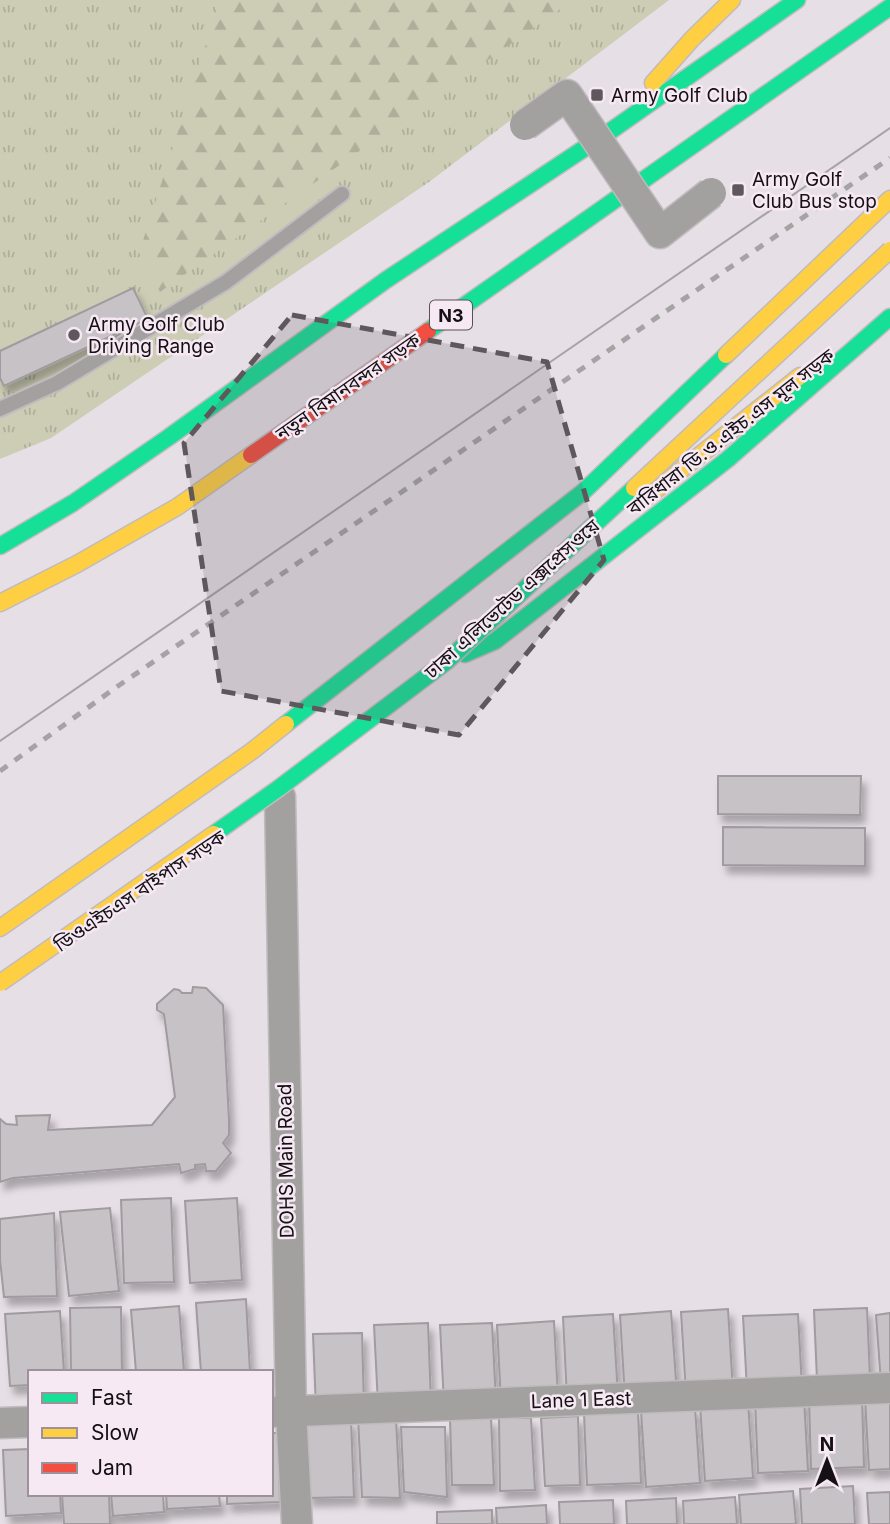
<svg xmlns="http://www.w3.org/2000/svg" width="890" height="1524" font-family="Inter,'Noto Sans Bengali',sans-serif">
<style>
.grass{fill:url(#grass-tufts)}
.forest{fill:url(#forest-firs)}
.building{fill:#c7c2c6;stroke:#a19ba0;stroke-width:2;filter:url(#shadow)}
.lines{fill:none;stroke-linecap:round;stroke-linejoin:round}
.lane-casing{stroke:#c0bbbf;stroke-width:18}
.street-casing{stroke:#c0bbbf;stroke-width:33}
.fast-casing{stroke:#c0bbbf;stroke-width:19}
.slow-casing{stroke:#c0bbbf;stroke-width:19}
.jam-casing{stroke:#c0bbbf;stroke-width:19}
.lane{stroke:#a2a1a0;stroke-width:14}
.street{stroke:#a2a1a0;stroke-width:30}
.fast{stroke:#16e098;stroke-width:16}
.slow{stroke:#ffcf43;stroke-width:16}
.jam{stroke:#f24e42;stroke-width:16}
.tram{stroke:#a6a3a5;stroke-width:2}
.rail{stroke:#a6a3a5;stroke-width:5;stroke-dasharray:9 9;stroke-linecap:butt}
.street-bridge-casing{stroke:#c0bbbf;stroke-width:33;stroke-linecap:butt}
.fast-bridge-casing{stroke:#c0bbbf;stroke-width:19;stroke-linecap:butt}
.slow-bridge-casing{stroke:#c0bbbf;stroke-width:19;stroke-linecap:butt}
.street-bridge{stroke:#a2a1a0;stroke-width:30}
.fast-bridge{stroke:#16e098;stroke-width:16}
.slow-bridge{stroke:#ffcf43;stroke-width:16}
.marked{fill:#5e585d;fill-opacity:0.2;stroke:#5e585d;stroke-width:5;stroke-dasharray:14 9;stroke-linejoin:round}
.poi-dot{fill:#5e585d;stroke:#f6e9f4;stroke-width:2.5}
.labels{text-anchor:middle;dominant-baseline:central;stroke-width:5;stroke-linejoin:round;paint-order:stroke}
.shield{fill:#f6e9f4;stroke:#585157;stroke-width:2}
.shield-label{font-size:18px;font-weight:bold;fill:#151014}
.poi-label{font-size:19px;fill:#151014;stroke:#f6e9f4;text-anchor:start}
.street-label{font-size:19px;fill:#151014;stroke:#f6e9f4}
</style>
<defs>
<pattern id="grass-tufts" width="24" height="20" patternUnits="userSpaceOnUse" patternTransform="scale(1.75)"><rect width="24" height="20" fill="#cccdb4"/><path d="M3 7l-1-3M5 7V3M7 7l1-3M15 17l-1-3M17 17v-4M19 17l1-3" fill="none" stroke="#aeaf9a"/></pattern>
<pattern id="forest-firs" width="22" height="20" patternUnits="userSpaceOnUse" patternTransform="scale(1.75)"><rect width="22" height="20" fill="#cccdb4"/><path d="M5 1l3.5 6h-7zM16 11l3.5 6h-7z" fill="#aeaf9a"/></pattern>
<filter id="shadow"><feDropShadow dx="4.5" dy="8" stdDeviation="3.5" flood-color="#0004"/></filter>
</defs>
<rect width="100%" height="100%" fill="#e6dfe5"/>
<path class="grass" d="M0 0H669L429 182 51 438 0 459Z"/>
<path class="forest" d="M220 0H573L160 292 139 253Z"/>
<g class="building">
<path d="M133 288 148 319 4 386 0 378V351Z"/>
<path d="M718 776H861L860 815 718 814Z"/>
<path d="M723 827 865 828V866L723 865Z"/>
<path d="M193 987 206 988 223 1005 229 1120V1135L223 1143 231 1153 216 1171H206L205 1164 195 1165V1169L181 1173 179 1164 13 1178 0 1182V1119L6 1124 17 1125 16 1116 50 1115 48 1130 152 1125 175 1097 164 1014 157 1010V1004L174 989 179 990 182 993H192Z"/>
<path d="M171 1198 174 1282 124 1283 121 1200Z"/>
<path d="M237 1198 242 1280 190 1283 185 1201Z"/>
<path d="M110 1208 119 1291 69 1296 60 1212Z"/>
<path d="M54 1213 57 1296 4 1297 0 1260V1219Z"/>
<path d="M246 1299 250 1372H201L196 1303Z"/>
<path d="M179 1306 184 1372H136L131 1310Z"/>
<path d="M121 1307 122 1372H71L70 1308Z"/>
<path d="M867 1308 870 1378 817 1380 814 1310Z"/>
<path d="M728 1309 733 1391 686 1394 681 1312Z"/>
<path d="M60 1311 64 1372H30V1385L10 1386 5 1314Z"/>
<path d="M671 1311 677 1394 625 1398 620 1315Z"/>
<path d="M890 1313V1382L881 1383 876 1315Z"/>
<path d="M613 1314 618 1396 567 1399 563 1317Z"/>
<path d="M798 1314 802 1387 747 1390 743 1316Z"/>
<path d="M554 1321 558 1398 501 1401 497 1325Z"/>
<path d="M428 1323 431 1402 378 1405 374 1325Z"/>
<path d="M492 1323 496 1402 444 1404 440 1325Z"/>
<path d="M362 1333 364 1407 316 1409 313 1334Z"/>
<path d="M890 1397V1469L869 1470 865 1398Z"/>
<path d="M804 1398 808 1471 758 1473 755 1400Z"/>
<path d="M862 1398 864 1467 811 1469 809 1399Z"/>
<path d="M748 1401 753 1478 705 1481 700 1404Z"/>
<path d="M695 1407 700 1483 646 1487 641 1411Z"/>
<path d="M638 1411 641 1483 587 1485 584 1414Z"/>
<path d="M578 1416 580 1485 545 1486 541 1418Z"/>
<path d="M358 1418 396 1419 400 1498 362 1497Z"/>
<path d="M491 1418 494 1485H452L450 1419Z"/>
<path d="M499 1418H531L535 1490 500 1491Z"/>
<path d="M351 1419 354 1497 308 1498 304 1423Z"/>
<path d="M401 1427H445L447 1497 404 1492Z"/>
<path d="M271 1433H278L280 1502 227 1504V1494H271Z"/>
<path d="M30 1449V1494H60L61 1513 6 1516 3 1450Z"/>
<path d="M853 1486 855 1524H802L800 1489Z"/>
<path d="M793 1491 796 1524H741L739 1495Z"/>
<path d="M890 1492V1524H869L867 1493Z"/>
<path d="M62 1494H109L110 1524H64Z"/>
<path d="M111 1494H163L164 1512 113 1516Z"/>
<path d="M166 1494H219L220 1506 167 1509Z"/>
<path d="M735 1497 737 1524H684L683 1501Z"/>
<path d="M676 1498 677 1524H627L626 1501Z"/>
<path d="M613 1500 614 1524H560L559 1502Z"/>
<path d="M546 1505 547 1524H497L496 1508Z"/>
<path d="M492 1510V1524H437V1512Z"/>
</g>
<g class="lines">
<g class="lane-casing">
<path id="lane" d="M0 409 57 383 226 282 342 194"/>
</g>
<g class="street-casing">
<g id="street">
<path d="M280 797 291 1411 297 1524"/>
<path d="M272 1412 890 1388"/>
<path d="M0 1423 30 1422"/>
</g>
</g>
<g class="fast-casing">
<g id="fast">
<path d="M428 331 890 7"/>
<path d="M0 546 73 503 169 437 386 280 612 130 797 0"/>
<path d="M465 654 495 641 728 459 890 317"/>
<path d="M286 724 583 492 726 355"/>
</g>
</g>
<g class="slow-casing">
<g id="slow">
<path d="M653 83 692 39 732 0"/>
<path d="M726 355 890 199"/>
<path d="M647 497 800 376"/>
<path d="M0 603 77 564 177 507 251 455"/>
<path d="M0 928 252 751 286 724"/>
</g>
</g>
<g class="jam-casing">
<path id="jam" d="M251 455 428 331"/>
</g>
<use href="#lane" class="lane"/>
<use href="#street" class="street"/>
<use href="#fast" class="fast"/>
<use href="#slow" class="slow"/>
<use href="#jam" class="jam"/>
<path class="tram" d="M0 741 890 128"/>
<path class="rail" d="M0 771 118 686 890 158"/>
<g class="street-bridge-casing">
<path id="street-bridge" d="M525 125 567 95 660 233 711 193"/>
</g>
<g class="fast-bridge-casing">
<path id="fast-bridge" d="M214 834 279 788 447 661 634 488"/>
</g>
<g class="slow-bridge-casing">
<g id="slow-bridge">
<path d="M634 488 890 250"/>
<path d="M0 983 214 834"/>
</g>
</g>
<use href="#street-bridge" class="street-bridge"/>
<use href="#fast-bridge" class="fast-bridge"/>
<use href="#slow-bridge" class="slow-bridge"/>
</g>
<path class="marked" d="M292 315 547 362 604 560 459 735 221 691 184 443Z"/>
<g class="poi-dot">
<rect x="590" y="88" width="14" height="14" rx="3.5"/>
<rect x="731" y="183" width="14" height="14" rx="3.5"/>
<circle cx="74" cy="335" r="7"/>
</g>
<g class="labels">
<rect class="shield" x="430" y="300.5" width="42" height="29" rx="5"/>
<g class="shield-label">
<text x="451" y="315">N3</text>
</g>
<g class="poi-label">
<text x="611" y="95">Army Golf Club</text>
<text x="752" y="179">Army Golf<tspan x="752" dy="22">Club Bus stop</tspan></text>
<text x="88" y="324">Army Golf Club<tspan x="88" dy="22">Driving Range</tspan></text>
</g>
<g class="street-label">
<text transform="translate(348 387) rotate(-35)">নতুন বিমানবন্দর সড়ক</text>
<text transform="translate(731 432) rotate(-38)">বারিধারা ডি.ও.এইচ.এস মূল সড়ক</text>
<text transform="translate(512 599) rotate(-42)">ঢাকা এলিভেটেড এক্সপ্রেসওয়ে</text>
<text transform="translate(140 891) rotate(-34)">ডিওএইচএস বাইপাস সড়ক</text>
<text transform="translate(286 1161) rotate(-91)">DOHS Main Road</text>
<text transform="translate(581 1400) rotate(-2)">Lane 1 East</text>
</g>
</g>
<rect x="28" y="1370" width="245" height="126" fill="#f6e9f4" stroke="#9c929a" stroke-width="2"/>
<rect x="42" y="1393" width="35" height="10" fill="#16e098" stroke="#9c929a" stroke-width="2"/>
<text x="91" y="1405" font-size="21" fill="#151014">Fast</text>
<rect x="42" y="1428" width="35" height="10" fill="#ffcf43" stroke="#9c929a" stroke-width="2"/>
<text x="91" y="1440" font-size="21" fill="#151014">Slow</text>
<rect x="42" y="1463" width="35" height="10" fill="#f24e42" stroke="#9c929a" stroke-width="2"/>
<text x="91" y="1475" font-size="21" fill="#151014">Jam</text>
<g transform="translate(827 1461)" stroke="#f6e9f4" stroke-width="5" paint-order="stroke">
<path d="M0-5L12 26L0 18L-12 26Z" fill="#151014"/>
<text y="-10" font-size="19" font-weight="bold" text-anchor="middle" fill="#151014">N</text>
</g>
</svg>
